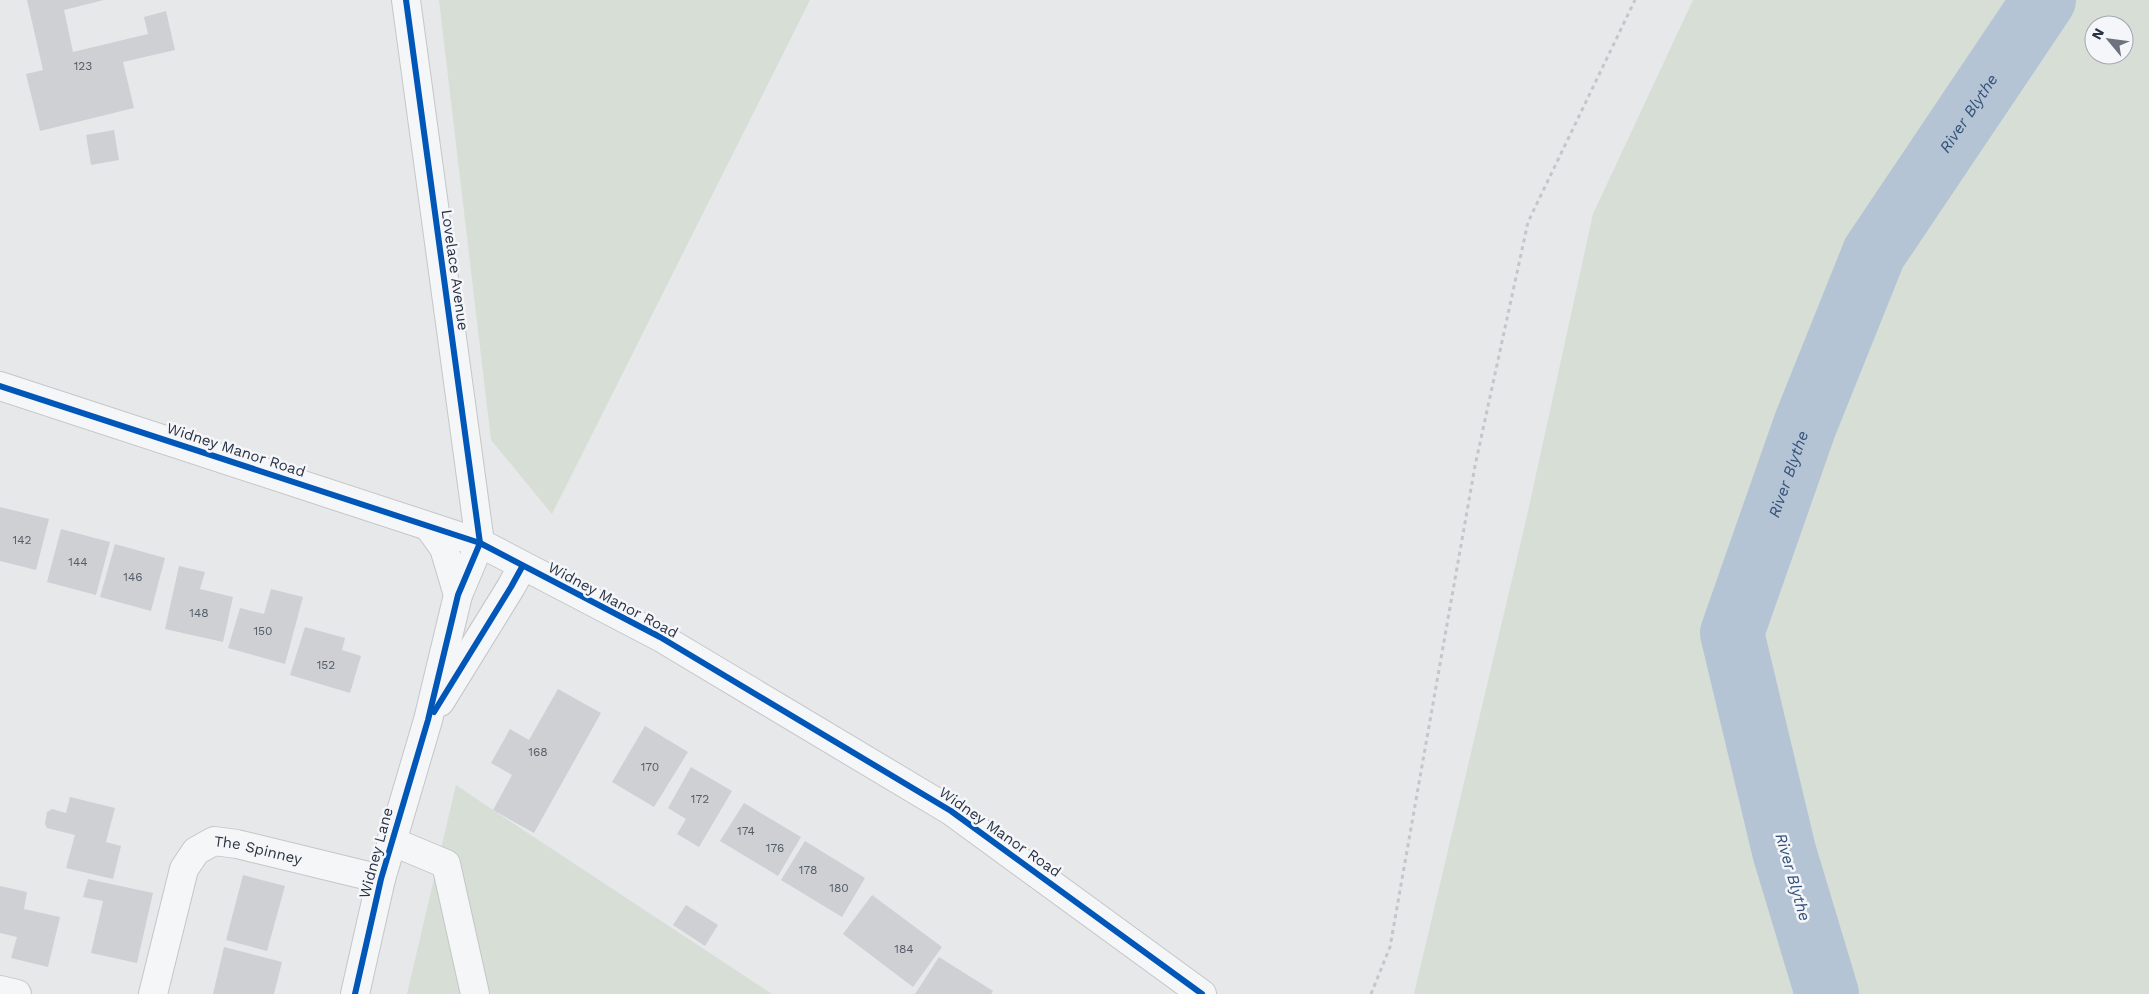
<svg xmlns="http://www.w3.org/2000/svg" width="2149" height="994" font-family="'Work Sans',sans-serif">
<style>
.green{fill:#d6ded6;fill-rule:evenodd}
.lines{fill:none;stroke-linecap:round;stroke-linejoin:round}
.river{stroke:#b4c4d5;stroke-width:64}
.building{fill:#ced0d3}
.minor-casing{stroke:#c4c6c8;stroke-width:30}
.path{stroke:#c5c6ca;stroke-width:3;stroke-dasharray:4 4;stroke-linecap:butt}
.minor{stroke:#f5f6f7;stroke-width:28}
.cycleway-casing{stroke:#f4f6f9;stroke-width:9}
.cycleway{stroke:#0057b8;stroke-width:6}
.labels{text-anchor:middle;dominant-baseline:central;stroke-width:5;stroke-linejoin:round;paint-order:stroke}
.number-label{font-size:12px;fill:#545c69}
.street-label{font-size:15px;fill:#2b3445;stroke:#f4f6f9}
.water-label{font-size:16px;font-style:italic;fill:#34527a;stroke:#f4f6f9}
</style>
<rect width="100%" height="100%" fill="#e6e8ea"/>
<g class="green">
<path d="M439 0H810L552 514 491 440Z"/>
<path d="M1693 0H2149V994H1414L1527 516 1593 214ZM2094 25H2124V55H2094Z"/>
<path d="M456 785 493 810 772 994H407Z"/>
</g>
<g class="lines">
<path class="river" id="s1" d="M1827 994 1784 851 1732 633 1805 425 1874 253 2044 0"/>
</g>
<g class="building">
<path d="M27 0H104L64 10 73 52 148 34 144 17 166 11 175 50 123 62 134 108 40 131 26 74 43 70Z"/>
<path d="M114 130 119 160 91 165 86 135Z"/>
<path d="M0 507 49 519 36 570 0 561Z"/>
<path d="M61 529 110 542 96 595 47 582Z"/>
<path d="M115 544 165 558 151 611 100 597Z"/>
<path d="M179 566 205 572 200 589 233 597 223 642 165 629Z"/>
<path d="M271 589 303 597 285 664 228 648 240 608 264 614Z"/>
<path d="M305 627 345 638 342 650 361 656 350 693 290 675Z"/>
<path d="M558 689 601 713 534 833 493 810 512 775 491 763 510 729 529 740Z"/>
<path d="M645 726 688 752 654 807 612 782Z"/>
<path d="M691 767 732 791 699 847 677 834 686 819 668 808Z"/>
<path d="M70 797 115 808 106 842 121 846 113 879 66 868 75 835 47 828 45 824 47 812 52 809 66 813Z"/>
<path d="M744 803 801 837 778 876 720 841Z"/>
<path d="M805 841 865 878 842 917 781 880Z"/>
<path d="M243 875 285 886 267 951 226 940Z"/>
<path d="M88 879 153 893 137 963 91 953 103 901 83 897Z"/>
<path d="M0 886 27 892 24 909 60 917 48 967 11 958 17 937 0 933Z"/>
<path d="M872 895 942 947 913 987 843 934Z"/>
<path d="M686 905 718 925 705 946 673 925Z"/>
<path d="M224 947 282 962 274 994H213Z"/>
<path d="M939 957 993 991 991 994H915Z"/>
</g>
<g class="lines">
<g class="minor-casing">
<g id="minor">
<path d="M406 0 480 543"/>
<path d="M0 386 480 543 660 637 951 811 1202 994"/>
<path d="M429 527 444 548 458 595"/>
<path d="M440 702 511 587 522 567"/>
<path d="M391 841 446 864 475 994"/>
<path d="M0 990 17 994"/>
<path id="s2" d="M153 994 184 869 196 851 214 841 237 844 381 879"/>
<path d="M355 994 381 879 428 720 458 595 480 543"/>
</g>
</g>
<path class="path" d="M1371 994 1390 947 1475 466 1528 222 1635 0"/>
<use href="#minor" class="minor"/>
<g class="cycleway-casing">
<g id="cycleway">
<path d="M406 0 480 543"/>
<path d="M0 386 480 543 660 637 951 811 1202 994"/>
<path d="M434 712 511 587 522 567"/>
<path d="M355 994 381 879 428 720 458 595 480 543"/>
</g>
</g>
<use href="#cycleway" class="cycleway"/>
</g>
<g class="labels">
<g class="number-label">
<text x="83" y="66">123</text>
<text x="22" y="540">142</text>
<text x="78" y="562">144</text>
<text x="133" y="577">146</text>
<text x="199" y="613">148</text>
<text x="263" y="631">150</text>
<text x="326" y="665">152</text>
<text x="538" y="752">168</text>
<text x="650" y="767">170</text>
<text x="700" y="799">172</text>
<text x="746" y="831">174</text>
<text x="775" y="848">176</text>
<text x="808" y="870">178</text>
<text x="839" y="888">180</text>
<text x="904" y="949">184</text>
</g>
<g class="street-label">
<text transform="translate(455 270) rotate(82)">Lovelace Avenue</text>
<text transform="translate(236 450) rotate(18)">Widney Manor Road</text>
<text transform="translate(613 600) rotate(28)">Widney Manor Road</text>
<text transform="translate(1000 832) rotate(35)">Widney Manor Road</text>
<text stroke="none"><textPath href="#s2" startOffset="216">The Spinney</textPath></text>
<text transform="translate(376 853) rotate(-75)">Widney Lane</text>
</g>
<g class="water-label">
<text stroke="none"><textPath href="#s1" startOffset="948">River Blythe</textPath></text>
<text stroke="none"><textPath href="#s1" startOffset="542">River Blythe</textPath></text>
<text transform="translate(1793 877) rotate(74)">River Blythe</text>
</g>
</g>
<g transform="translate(2109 40) rotate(299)"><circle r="24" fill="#f4f6f9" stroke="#a4a8b1"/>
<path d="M0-4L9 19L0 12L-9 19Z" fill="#6c737f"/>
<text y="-8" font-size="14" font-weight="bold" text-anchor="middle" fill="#2b3445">N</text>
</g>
</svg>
